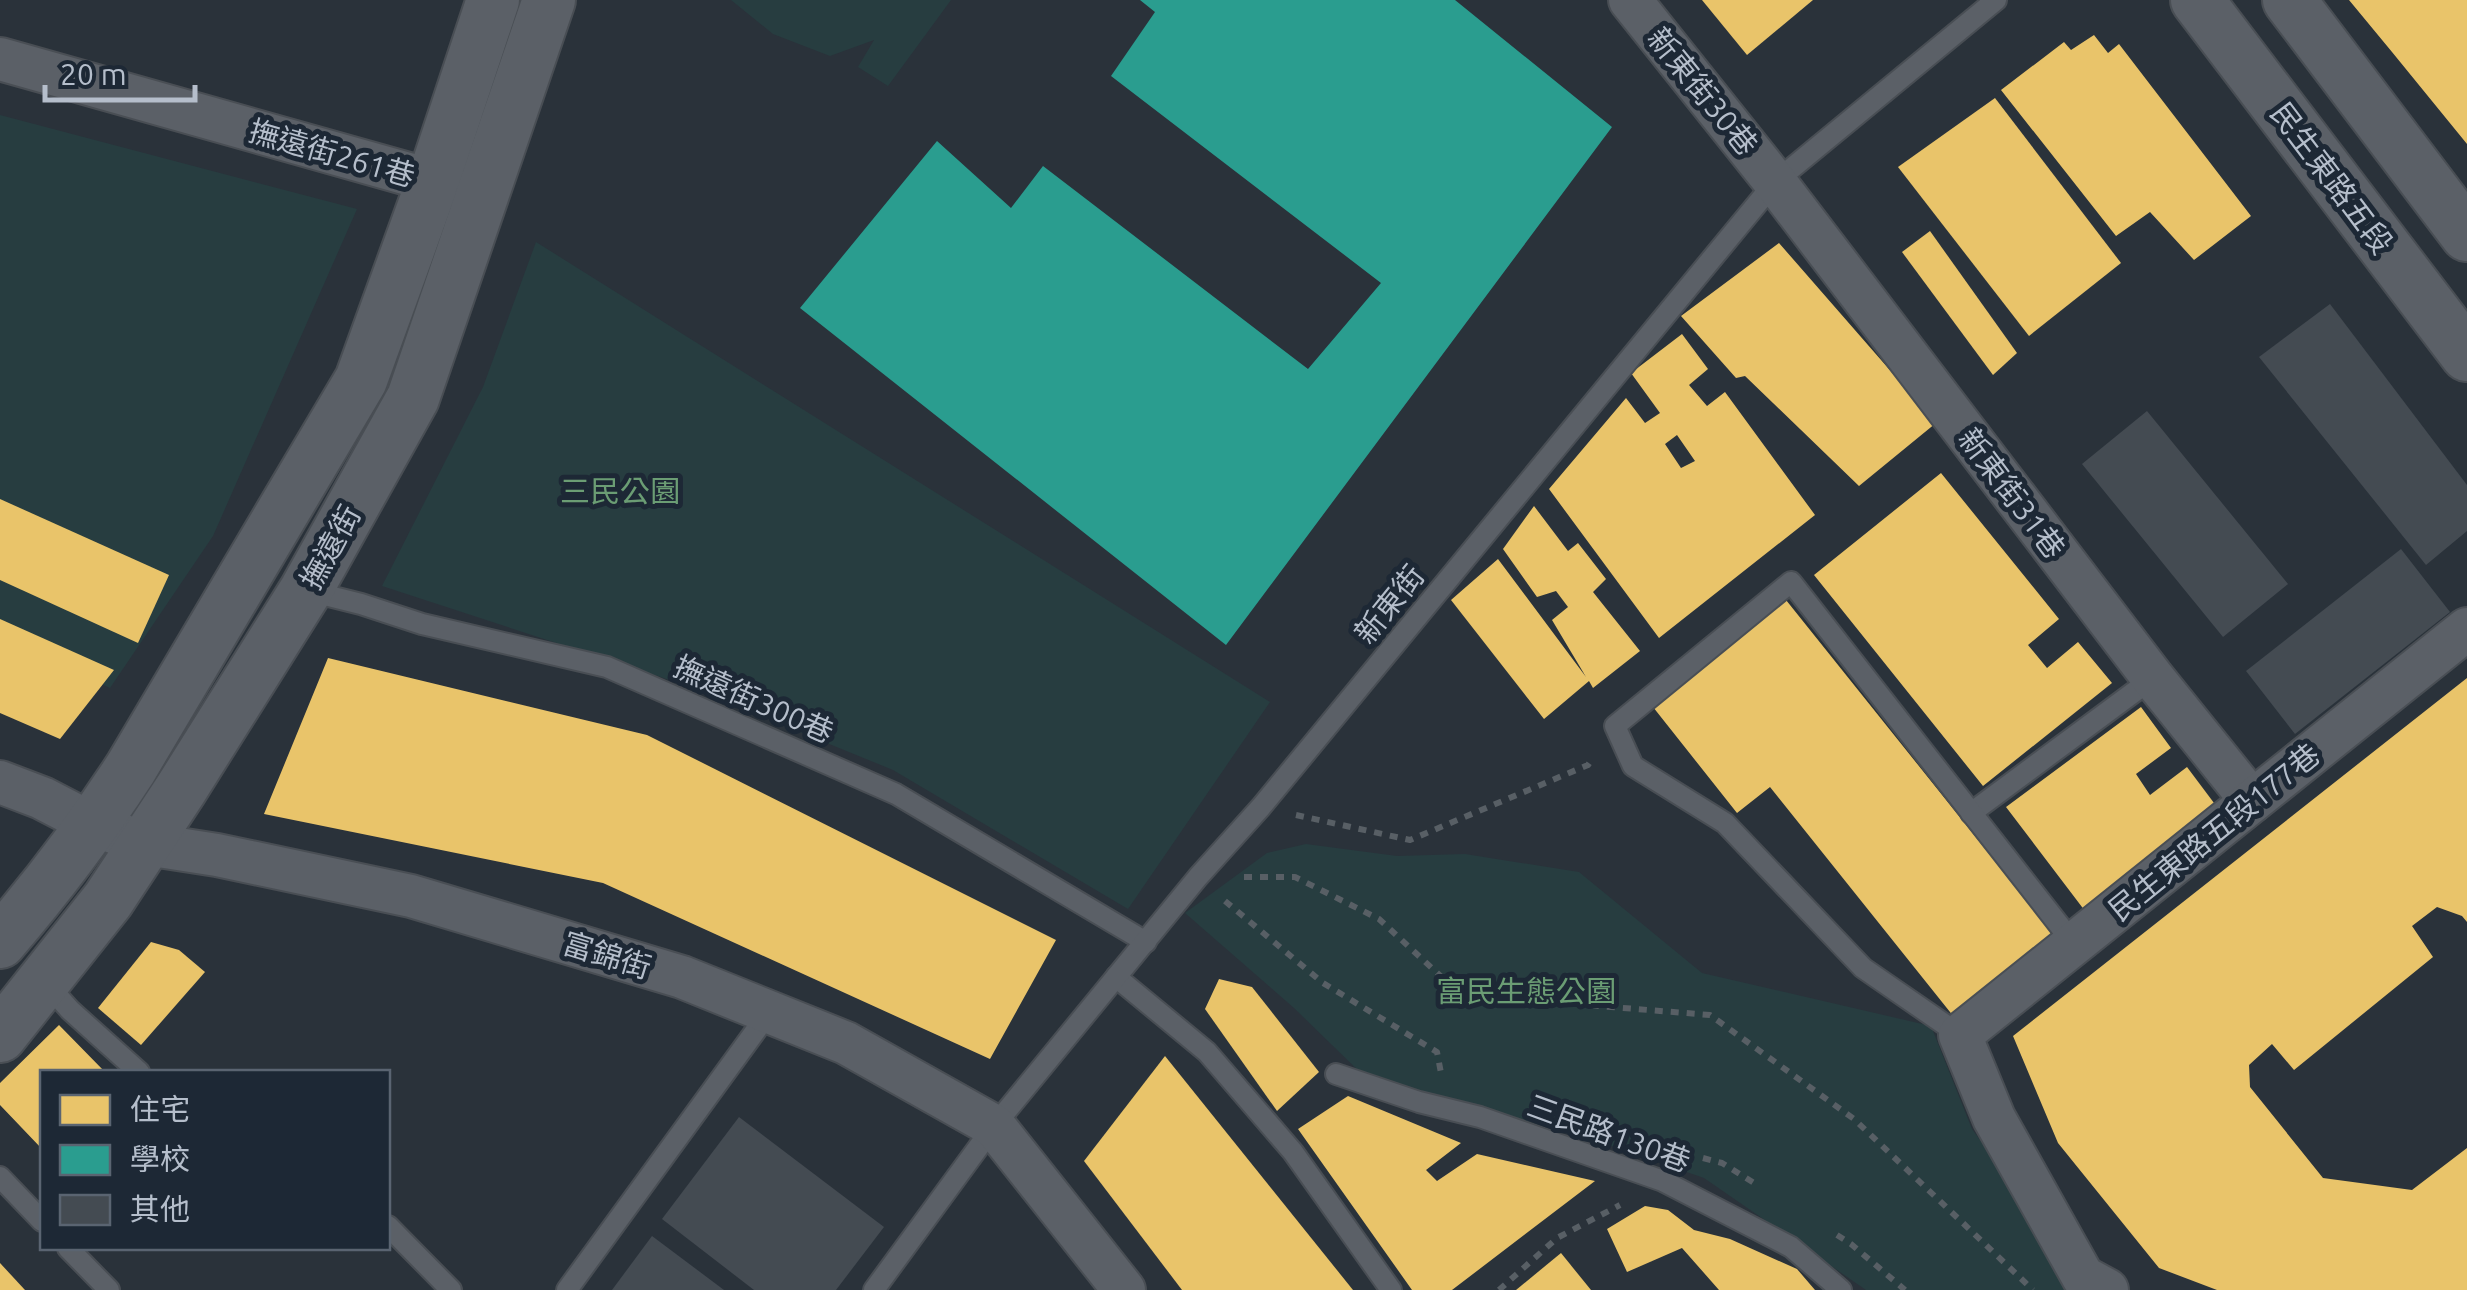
<svg xmlns="http://www.w3.org/2000/svg" width="2467" height="1290" font-family="Ubuntu,'Noto Sans TC',sans-serif">
<style>
.green{fill:#273d40}
.homes{fill:#e9c46a;fill-rule:evenodd}
.schools{fill:#2a9d8f}
.building{fill:#444b52}
.lines{fill:none;stroke-linecap:round;stroke-linejoin:round}
.service-casing{stroke:#494e54;stroke-width:24}
.minor-casing{stroke:#494e54;stroke-width:46}
.tertiary-casing{stroke:#494e54;stroke-width:56}
.path{stroke:#585f65;stroke-width:6;stroke-dasharray:8 8;stroke-linecap:butt}
.service{stroke:#5b6067;stroke-width:20}
.minor{stroke:#5b6067;stroke-width:42}
.tertiary{stroke:#5b6067;stroke-width:52}
.labels{text-anchor:middle;dominant-baseline:central;stroke-width:10;stroke-linejoin:round;paint-order:stroke}
.street-label{font-size:30px;fill:#b5becb;stroke:#1d2835}
.park-label{font-size:30px;fill:#6b9d74;stroke:#1d2835}
</style>
<rect width="100%" height="100%" fill="#2a323a"/>
<g class="green">
<path d="M731 0H951L888 86 858 67 874 40 830 56 773 34Z"/>
<path d="M0 115 357 209 213 536 110 688 0 638Z"/>
<path d="M536 242 1270 702 1128 909 893 770 685 685 382 586 483 387Z"/>
<path d="M1306 844 1397 856 1465 854 1579 872 1702 973 1931 1026 1972 1129 2089 1290H1866L1704 1178 1574 1133 1369 1081 1294 1008 1185 913 1267 853Z"/>
</g>
<g class="homes">
<path d="M1702 0H1813L1747 55Z"/>
<path d="M2349 0H2467V144L2392 52Z"/>
<path d="M2094 35 2108 53 2119 44 2251 216 2194 260 2150 212 2116 236 2001 90 2064 42 2071 50Z"/>
<path d="M1995 98 2121 263 2029 336 1898 167Z"/>
<path d="M1930 231 2017 353 1993 375 1902 252Z"/>
<path d="M1779 243 1936 423 1859 486 1745 376 1736 378 1681 316Z"/>
<path d="M1682 334 1708 369 1689 385 1707 406 1725 392 1815 515 1659 638 1549 489 1626 398 1645 423 1660 413 1631 373ZM1677 435 1695 461 1681 468 1665 444Z"/>
<path d="M1941 473 2059 619 2028 645 2047 668 2078 642 2112 683 1983 786 1814 575Z"/>
<path d="M0 499 169 575 138 643 0 580Z"/>
<path d="M1534 506 1568 551 1578 543 1606 579 1593 592 1640 651 1593 688 1589 681 1544 719 1451 600 1498 559 1586 677 1552 620 1568 607 1556 591 1537 597 1503 549Z"/>
<path d="M1786 600 2059 941 1958 1022 1770 787 1737 813 1653 707Z"/>
<path d="M0 619 114 670 60 739 0 713Z"/>
<path d="M328 658 647 735 1056 940 990 1059 603 883 264 814Z"/>
<path d="M2467 678V922L2462 916 2437 907 2412 926 2433 957 2294 1070 2272 1044 2249 1065 2250 1087 2323 1178 2412 1190 2467 1148V1290H2217L2159 1268 2058 1143 2013 1036Z"/>
<path d="M2141 707 2171 748 2136 774 2150 795 2187 767 2220 811 2085 911 2006 807Z"/>
<path d="M151 942 179 950 205 972 141 1045 98 1008Z"/>
<path d="M1219 979 1252 987 1319 1072 1277 1111 1205 1009Z"/>
<path d="M59 1025 105 1072H42V1149L0 1105V1083Z"/>
<path d="M1165 1056 1353 1290H1182L1084 1161Z"/>
<path d="M1348 1096 1461 1143 1426 1170 1437 1181 1477 1154 1595 1181 1452 1290H1412L1298 1129Z"/>
<path d="M1645 1206 1668 1210 1694 1230 1730 1239 1797 1269 1815 1290H1719L1682 1248 1627 1272 1607 1229Z"/>
<path d="M1561 1253 1591 1290H1516Z"/>
<path d="M0 1263 25 1290H0Z"/>
</g>
<path class="schools" d="M1140 0H1455L1612 127 1226 645 800 308 937 141 1011 208 1043 166 1308 369 1381 283 1111 76 1155 12Z"/>
<g class="building">
<path d="M2330 304 2467 485V531L2426 565 2259 357Z"/>
<path d="M2147 411 2288 584 2223 637 2082 464Z"/>
<path d="M2401 549 2450 612 2295 734 2246 671Z"/>
<path d="M739 1117 884 1227 836 1290H754L662 1219Z"/>
<path d="M652 1236 724 1290H612Z"/>
</g>
<g class="lines">
<g class="service-casing">
<g id="service">
<path d="M309 591 361 604 422 624 607 667 896 794 1146 942"/>
<path d="M1971 813 2153 678"/>
<path d="M1116 977 1207 1052 1293 1152 1391 1290"/>
<path d="M45 982 70 1010 139 1072"/>
<path d="M1960 1035 1863 968 1725 823 1633 766 1615 726 1791 582 2074 944"/>
<path d="M1336 1074 1419 1102 1480 1117 1663 1181 1791 1247 1841 1290"/>
<path d="M0 1177 42 1221"/>
<path d="M388 1226 451 1290"/>
<path d="M68 1248 109 1290"/>
<path d="M567 1290 770 1011"/>
<path d="M874 1290 994 1126 1198 877 1261 807 1775 182 1996 0"/>
</g>
</g>
<g class="minor-casing">
<g id="minor">
<path d="M1630 0 1775 182 2153 678 2252 801"/>
<path d="M0 59 433 181"/>
<path d="M0 782 42 798 94 825 146 844 217 855 411 896 682 977 846 1043 994 1126 1124 1290"/>
<path d="M2107 1290 2083 1277 1994 1118 1960 1035 2467 629"/>
</g>
</g>
<g class="tertiary-casing">
<g id="tertiary">
<path d="M2197 0 2467 355"/>
<path d="M2289 0 2467 235"/>
<path d="M0 942C49 885 90 831 131 768L361 380 433 181 493 0"/>
<path d="M0 1036 108 900 181 789 306 590 413 398 549 0"/>
</g>
</g>
<g class="path">
<path d="M1296 815 1410 840 1588 765 1592 759"/>
<path d="M1244 877H1295L1379 919 1449 984 1599 1006 1710 1015 1854 1119 2033 1290"/>
<path d="M1225 901 1323 983 1437 1052 1441 1073"/>
<path d="M1703 1158 1722 1163 1759 1186"/>
<path d="M1837 1235 1851 1244 1905 1290"/>
<path d="M1499 1290 1557 1238 1620 1205"/>
</g>
<use href="#service" class="service"/>
<use href="#minor" class="minor"/>
<use href="#tertiary" class="tertiary"/>
</g>
<g class="labels">
<g class="street-label">
<text transform="translate(1703 91) rotate(51)">新東街30巷</text>
<text transform="translate(332 153) rotate(16)">撫遠街261巷</text>
<text transform="translate(2332 178) rotate(53)">民生東路五段</text>
<text transform="translate(2012 493) rotate(53)">新東街31巷</text>
<text transform="translate(330 547) rotate(-61)">撫遠街</text>
<text transform="translate(1389 604) rotate(-51)">新東街</text>
<text transform="translate(754 699) rotate(24)">撫遠街300巷</text>
<text transform="translate(2214 832) rotate(-39)">民生東路五段177巷</text>
<text transform="translate(607 955) rotate(17)">富錦街</text>
<text transform="translate(1609 1133) rotate(20)">三民路130巷</text>
</g>
<g class="park-label">
<text x="620" y="491">三民公園</text>
<text x="1526" y="991">富民生態公園</text>
</g>
</g>
<rect x="40" y="1070" width="350" height="180" fill="#1d2835" stroke="#5a6471" stroke-width="2.5"/>
<rect x="60" y="1095" width="50" height="30" fill="#e9c46a" stroke="#5a6471" stroke-width="2.5"/>
<text x="130" y="1120" font-size="30" fill="#b5becb">住宅</text>
<rect x="60" y="1145" width="50" height="30" fill="#2a9d8f" stroke="#5a6471" stroke-width="2.5"/>
<text x="130" y="1170" font-size="30" fill="#b5becb">學校</text>
<rect x="60" y="1195" width="50" height="30" fill="#444b52" stroke="#5a6471" stroke-width="2.5"/>
<text x="130" y="1220" font-size="30" fill="#b5becb">其他</text>
<path d="M45 85v15h150v-15" fill="none" stroke="#b5becb" stroke-width="5"/>
<text x="60" y="85" font-size="30" fill="#b5becb" stroke="#1d2835" stroke-width="8" paint-order="stroke">20 m</text>
</svg>
